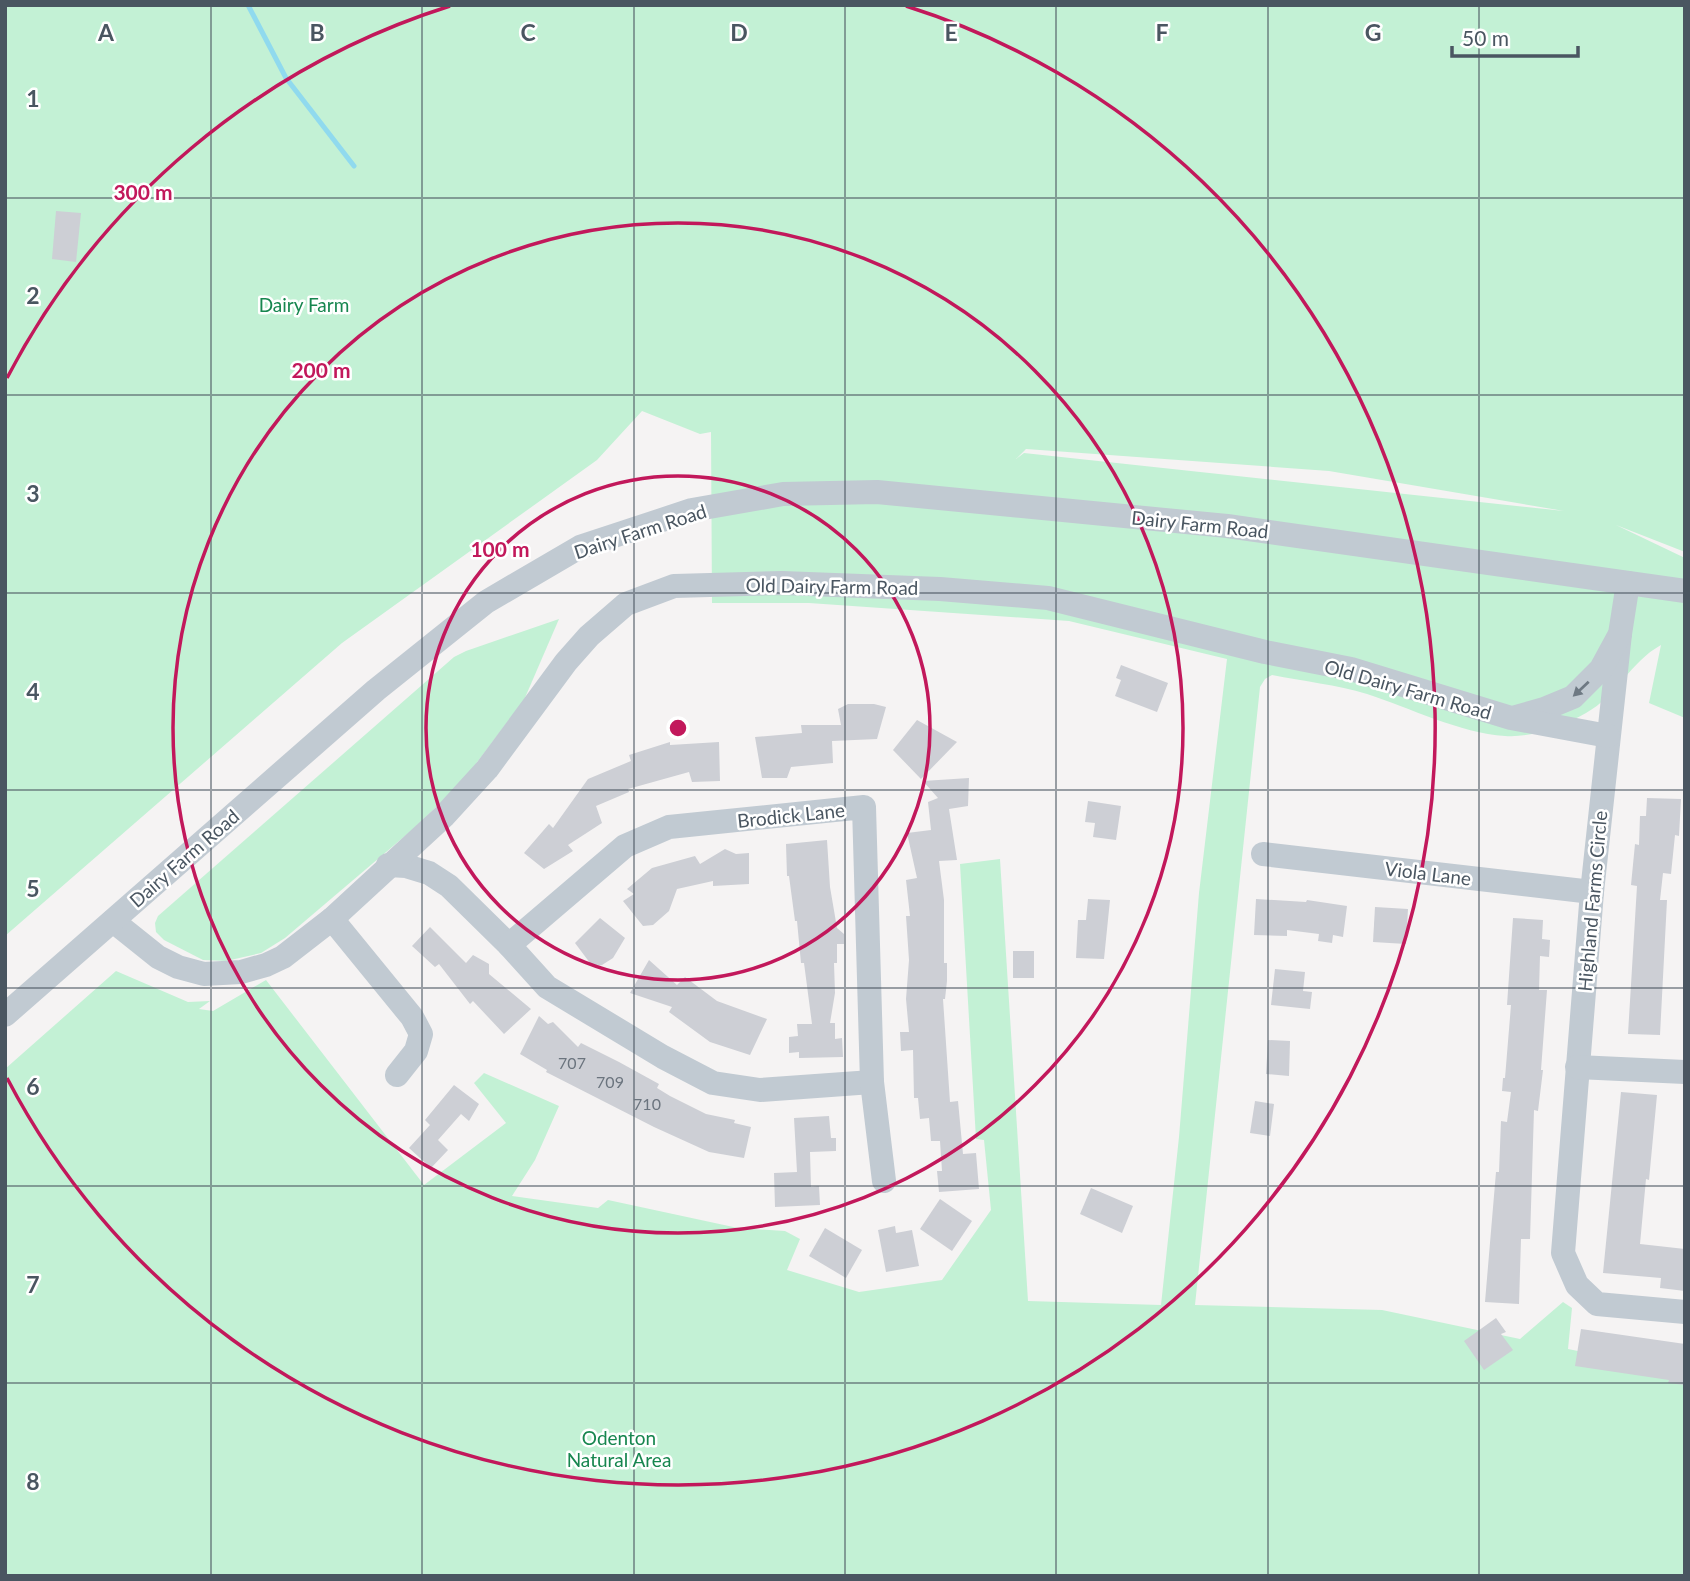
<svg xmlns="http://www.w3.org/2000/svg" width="1690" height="1581" font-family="Lato,sans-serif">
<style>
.green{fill:#c3f1d5;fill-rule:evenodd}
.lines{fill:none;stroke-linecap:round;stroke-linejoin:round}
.stream{stroke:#90daee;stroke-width:5}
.building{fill:#cdcfd5}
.minor{stroke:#c1cad2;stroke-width:24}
.oneway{fill:#6e7983}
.grid{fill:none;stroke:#4a5661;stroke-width:2;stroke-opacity:0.55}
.ring{fill:none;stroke:#c2185b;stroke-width:3.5}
.labels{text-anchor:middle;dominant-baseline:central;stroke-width:5;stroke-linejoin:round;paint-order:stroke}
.number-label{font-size:16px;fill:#6b747e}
.park-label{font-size:19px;fill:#17864f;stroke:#fff}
.street-label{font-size:19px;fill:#4a5661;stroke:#fff}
.grid-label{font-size:23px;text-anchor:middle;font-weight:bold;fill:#4a5661;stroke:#fff;stroke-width:5;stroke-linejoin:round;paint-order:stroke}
.centre{fill:#c2185b;stroke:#fff;stroke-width:3.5}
.ring-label{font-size:21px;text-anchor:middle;font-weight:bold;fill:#c2185b;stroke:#fff;stroke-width:5;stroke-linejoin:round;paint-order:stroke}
</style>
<rect width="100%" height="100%" fill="#f5f3f3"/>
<g class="green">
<path d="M5 5H1685V552L1616 525 1685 558V718L1649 703 1661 645C1630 662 1617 696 1586 713 1563 726 1532 738 1505 736 1460 733 1410 708 1367 694 1337 685 1303 681 1272 675L1265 679 1260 687 1195 1305 1382 1310 1520 1339 1563 1302 1572 1308 1568 1349 1618 1359 1685 1365V1576H5V1069L116 971 188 1002 210 1001 199 1009 213 1011 266 980 424 1185 506 1123 474 1083 484 1073 559 1106 535 1160 512 1196 598 1208 608 1200 738 1228 785 1231 800 1239 787 1270 859 1292 942 1280 991 1210 984 1140 976 1139 960 864 1000 859 1028 1301 1161 1305 1179 1137 1199 893 1227 659 1069 621 809 603H712L711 432 700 434 642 411 597 460 342 643 5 936ZM1026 449 1329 471 1564 511 1024 453 1016 459Z"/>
<path d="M559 619 524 700 463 781 412 830 285 938 261 953 226 961 203 960 164 940 156 932 155 923 158 916 454 657 466 651Z"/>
</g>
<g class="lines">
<path class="stream" d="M248 5 286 78 354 166"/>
</g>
<g class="building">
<path d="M56 211 81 213 76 262 52 259Z"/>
<path d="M1121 665 1168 683 1157 712 1115 696 1121 680 1116 678Z"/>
<path d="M848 704H874L886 707 877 739 832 741 833 763 791 767 787 778H762L755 737 802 733 801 725H841L838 709Z"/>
<path d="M917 720 957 742 921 779 893 750Z"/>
<path d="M670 742V745L719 742 720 781 692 782 689 772 628 789 629 792 596 806 602 823 568 845 573 851 544 869 524 853 549 824 553 828 588 779 631 761 629 755Z"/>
<path d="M969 778 968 806 949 809 957 860 939 861 944 900V963H947V981L945 999H943L950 1102 958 1101 963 1154 976 1153 979 1189 939 1192 937 1171H942L940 1141H931L929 1118 920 1119 918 1098H914L913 1050 901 1051 900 1032H909L906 999 909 960 906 916H910L906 880 917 878 907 833 931 830 928 802 938 798 923 781Z"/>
<path d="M1647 798 1681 799 1679 836 1675 835 1671 874 1663 873 1660 900H1667L1660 1035 1628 1034 1637 886 1631 885 1635 844 1639 845 1640 816H1646Z"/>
<path d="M1088 801 1121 806 1116 840 1093 837 1095 823 1085 822Z"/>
<path d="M827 840 830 887 837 928 844 934V944H837V963H834L835 993 830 1023H835V1039L842 1038 843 1057 799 1058V1052L789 1053V1037L798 1036 797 1024H812L804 963H801L797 921H795L789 876H787L786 844Z"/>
<path d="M725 849 736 854 749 853V884L713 886V881L677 889 669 911 653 925 643 926 623 901 634 894 627 889 652 868 695 856 700 864Z"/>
<path d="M1088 899 1110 900 1104 959 1076 958 1078 920H1086Z"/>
<path d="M1256 899 1306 902 1307 900 1347 906 1343 937 1333 935 1332 943 1318 941 1319 934 1287 930V936L1254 935Z"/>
<path d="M1375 907 1408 909 1406 944 1373 942Z"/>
<path d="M600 918 625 938 613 958 602 965 593 967 575 943Z"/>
<path d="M1513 918 1543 920 1542 939 1550 940 1549 957 1540 956 1539 990H1547L1541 1070H1543L1538 1111 1534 1110 1530 1239H1521L1519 1304 1485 1302 1496 1172H1499L1501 1121 1507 1122 1511 1092 1502 1091 1503 1078H1505L1511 1005H1507Z"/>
<path d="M430 927 466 963 473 955 489 964V974L531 1009 504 1034 473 1001 470 1004 439 964 435 967 412 946Z"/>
<rect x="1013" y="951" width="21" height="27"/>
<path d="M649 960 677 985 685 977 717 1001 767 1019 750 1055 710 1042 669 1012 672 1007 630 993Z"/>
<path d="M1275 969 1305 972 1303 991 1312 992 1310 1009 1271 1005Z"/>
<path d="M539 1016 548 1024 553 1022 578 1047 581 1043 619 1062 659 1084 657 1088 670 1096 706 1114 735 1120 734 1123 751 1127 744 1158 709 1152 654 1127 546 1072 547 1070 520 1054Z"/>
<path d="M1268 1040 1290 1041 1289 1076 1266 1074Z"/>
<path d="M454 1085 479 1104 469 1121 461 1114 438 1140 448 1150 431 1168 409 1148 430 1125 425 1120Z"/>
<path d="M1621 1092 1657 1095 1649 1180 1646 1179 1640 1244 1685 1249V1291L1660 1288 1661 1278 1603 1273Z"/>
<path d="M1255 1101 1274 1104 1270 1136 1250 1133Z"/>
<path d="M829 1116 831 1138H836V1151L810 1152 811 1187 819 1186 820 1205 775 1207 774 1173 797 1172 794 1118Z"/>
<path d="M1091 1188 1133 1206 1122 1233 1080 1214Z"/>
<path d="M940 1199 972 1221 952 1251 920 1229Z"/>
<path d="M895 1226 896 1233 912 1230 919 1266 886 1272 878 1230Z"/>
<path d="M825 1228 862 1250 846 1278 809 1256Z"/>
<path d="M1496 1318 1506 1332 1501 1334 1513 1350 1484 1370 1464 1341Z"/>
<path d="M1581 1329 1685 1344V1385L1668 1383 1669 1380 1575 1366Z"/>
</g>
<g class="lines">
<g class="minor">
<path d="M1620 634 1592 892 1563 1253 1577 1285 1597 1304 1685 1312"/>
<path d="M1516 717 1544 709 1573 697 1601 669 1620 634 1628 583"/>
<path d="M1263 854 1592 892"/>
<path d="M388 865 406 866 429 873 449 886 509 945 547 987 663 1057 713 1083 760 1090 872 1082"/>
<path d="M332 919 412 1017 421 1034 416 1051 397 1075"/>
<path d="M113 921 158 957 178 967 204 974 241 972 266 965 283 957 332 919 444 816 487 769 566 662 589 636 626 604 674 586 782 583 940 589 1048 598 1265 652 1351 669 1511 718 1608 736"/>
<path d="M509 945 625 846 669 827 864 807 872 1082 884 1181"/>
<path d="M5 1015 376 690 486 602 580 547 692 510 783 494 877 492 1227 526 1685 591"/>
<path d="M1577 1067 1685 1072"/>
</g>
</g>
<defs><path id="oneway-solid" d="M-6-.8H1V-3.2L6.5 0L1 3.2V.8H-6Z" transform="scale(1.75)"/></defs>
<use class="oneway" href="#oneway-solid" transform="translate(1581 689) rotate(137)"/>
<path class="grid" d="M211 5V1576M422 5V1576M634 5V1576M845 5V1576M1056 5V1576M1268 5V1576M1479 5V1576M5 198H1685M5 395H1685M5 593H1685M5 790H1685M5 988H1685M5 1186H1685M5 1383H1685"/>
<g class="ring">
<circle cx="678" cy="728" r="252"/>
<circle cx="678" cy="728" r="505"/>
<path d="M7 378A757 757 0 0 1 450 6M906 6A757 757 0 1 1 7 1078"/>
</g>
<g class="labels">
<g class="number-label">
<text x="572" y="1062">707</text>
<text x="610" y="1081">709</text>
<text x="647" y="1103">710</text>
</g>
<g class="park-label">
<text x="304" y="304">Dairy Farm</text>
<text x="619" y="1437">Odenton<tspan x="619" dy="22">Natural Area</tspan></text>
</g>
<g class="street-label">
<text transform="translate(1200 524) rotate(6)">Dairy Farm Road</text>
<text transform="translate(640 531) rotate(-18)">Dairy Farm Road</text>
<text transform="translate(832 586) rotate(1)">Old Dairy Farm Road</text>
<text transform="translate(1408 689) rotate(16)">Old Dairy Farm Road</text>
<text transform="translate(791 815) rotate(-6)">Brodick Lane</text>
<text transform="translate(184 858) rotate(-41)">Dairy Farm Road</text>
<text transform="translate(1428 873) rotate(7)">Viola Lane</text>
<text transform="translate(1592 901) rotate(-85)">Highland Farms Circle</text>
</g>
</g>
<g class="grid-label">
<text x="106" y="41">A</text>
<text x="317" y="41">B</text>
<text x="528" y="41">C</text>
<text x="739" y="41">D</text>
<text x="951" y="41">E</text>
<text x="1162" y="41">F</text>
<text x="1373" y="41">G</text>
<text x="33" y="107">1</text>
<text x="33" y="304">2</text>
<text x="33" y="502">3</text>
<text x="33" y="700">4</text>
<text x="33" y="897">5</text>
<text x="33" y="1095">6</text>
<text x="33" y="1293">7</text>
<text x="33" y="1490">8</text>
</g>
<circle cx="678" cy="728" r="10" class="centre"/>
<g class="ring-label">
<text x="143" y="200">300 m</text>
<text x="321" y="378">200 m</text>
<text x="500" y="557">100 m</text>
</g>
<rect width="1690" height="1581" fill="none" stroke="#4a5661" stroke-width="14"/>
<path d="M1452 46v10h126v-10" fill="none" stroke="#4a5661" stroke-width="3.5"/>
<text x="1462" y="46" font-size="21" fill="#4a5661" stroke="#ffffff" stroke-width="5" paint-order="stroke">50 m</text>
</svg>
